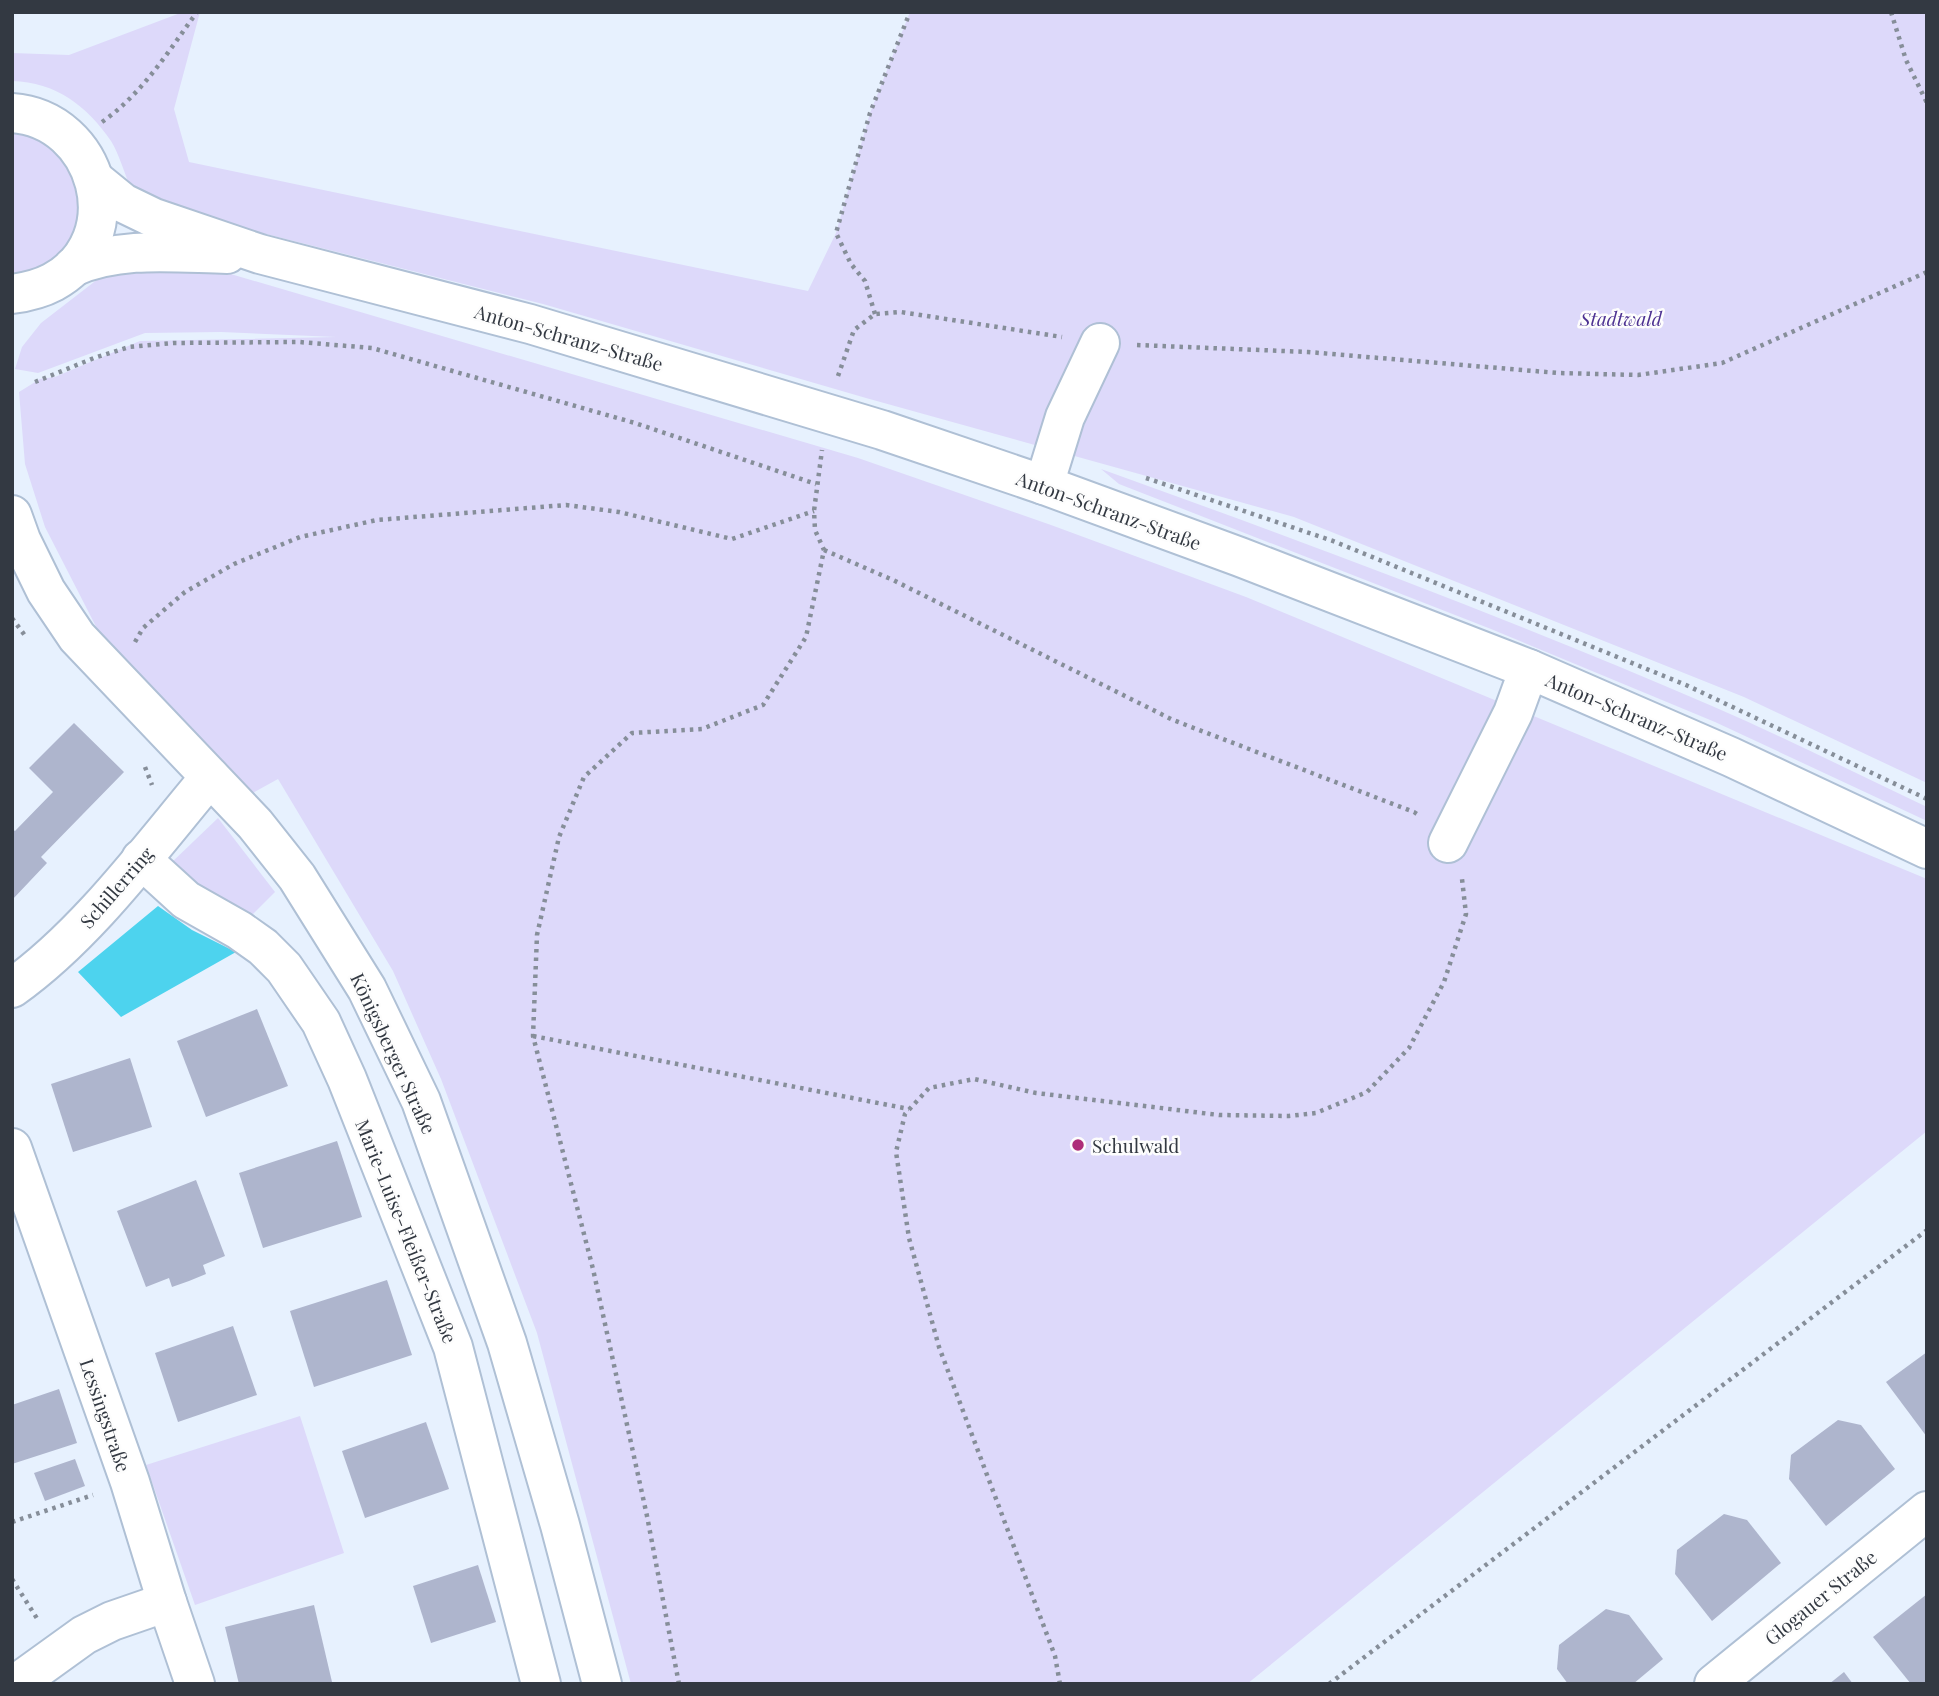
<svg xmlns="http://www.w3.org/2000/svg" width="1939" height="1696" font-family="'Playfair Display',serif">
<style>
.green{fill:#ddd9fa}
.water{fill:#4dd3ee}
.building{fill:#aeb5cd}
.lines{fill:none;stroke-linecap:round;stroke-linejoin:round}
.minor-casing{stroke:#afc0d5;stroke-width:42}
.major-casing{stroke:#afc0d5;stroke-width:42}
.path{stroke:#868e99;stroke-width:4.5;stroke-dasharray:3.5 5;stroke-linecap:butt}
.minor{stroke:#fff;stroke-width:38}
.major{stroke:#fff;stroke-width:38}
.poi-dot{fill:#ae2d79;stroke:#fdfdfd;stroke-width:2.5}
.labels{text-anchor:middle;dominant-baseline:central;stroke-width:5;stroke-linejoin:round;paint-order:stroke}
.park-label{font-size:19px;font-style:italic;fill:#4d3292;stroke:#fdfdfd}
.street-label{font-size:19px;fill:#333942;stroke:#fdfdfd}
.poi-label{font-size:19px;fill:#333942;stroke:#fdfdfd;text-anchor:start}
</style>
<rect width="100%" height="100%" fill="#e7f1fe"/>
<g class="green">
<path d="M183 12H200L174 109 189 162 808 291 836 233 870 113 910 12H1927V783L1744 697 1294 517 866 398 543 304 183 213 130 186C124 172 119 154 111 141 87 106 56 82 12 81V53L69 55Z"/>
<path d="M12 130 37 135 58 149 73 169 81 218 71 241 54 261 32 272 12 275Z"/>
<path d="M207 267 858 458 1051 525 1246 597 1927 879V1131L1247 1684H631L537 1333 441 1079 393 971 278 779 249 795 108 650 45 527 25 464 19 392 40 379 55 377 140 341 336 337 221 332 145 333 38 373 15 369 22 347 41 323 107 272Z"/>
<path d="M1101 469C1307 543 1511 619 1712 706 1784 737 1855 773 1927 807V821L1715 722 1491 629 1119 484Z"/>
<path d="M218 818 275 892 250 917 216 910 170 864Z"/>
<path d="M300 1416 344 1553 195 1605 146 1465Z"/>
</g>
<path class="water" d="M158 906 192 930 236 952 121 1017 78 972Z"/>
<g class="building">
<path d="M74 723 124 772 41 857 47 863 12 900V829L15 831 53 792 29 768Z"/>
<path d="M257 1009 288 1086 206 1117 177 1041Z"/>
<path d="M130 1058 152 1127 73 1152 51 1084Z"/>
<path d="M337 1141 362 1217 263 1248 239 1173Z"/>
<path d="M196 1180 225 1256 203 1265 206 1274 189 1281 172 1287 169 1278 146 1287 117 1211Z"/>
<path d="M387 1280 412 1355 314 1387 290 1311Z"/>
<path d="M233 1326 257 1395 178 1422 155 1353Z"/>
<path d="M1927 1352V1437L1886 1382Z"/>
<path d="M59 1389 77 1443 12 1464V1405Z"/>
<path d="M1838 1420 1861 1425 1895 1469 1826 1526 1789 1479 1791 1455Z"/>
<path d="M426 1422 449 1489 365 1518 342 1451Z"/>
<path d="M75 1459 85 1486 45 1501 34 1473Z"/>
<path d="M1724 1514 1747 1520 1781 1563 1712 1621 1675 1574 1677 1550Z"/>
<path d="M478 1565 496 1622 431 1643 413 1586Z"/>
<path d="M1927 1594V1684H1911L1873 1637Z"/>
<path d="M314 1605 332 1682 239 1684 225 1627Z"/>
<path d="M1606 1609 1629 1615 1663 1659 1633 1684H1568L1557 1669 1559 1645Z"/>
<path d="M1844 1672 1853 1684H1829Z"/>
</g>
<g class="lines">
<g class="minor-casing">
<g id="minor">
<path d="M1044 485 1065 417 1100 343"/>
<path d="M12 515 21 540 46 591 77 637 255 824 297 877 367 989 421 1101 507 1343 560 1525 602 1684"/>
<path d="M1448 843 1513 713 1529 669"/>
<path d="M141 859 186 900 239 930 263 947 284 968 321 1022 347 1079 453 1347 541 1684"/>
<path d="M12 988C87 935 151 847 210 777"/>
<path d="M12 1148 130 1482 167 1602 195 1684"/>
<path d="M16 1684 84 1635 112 1621 167 1602"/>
<path d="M1714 1684 1927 1511"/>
</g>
</g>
<g class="major-casing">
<g id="major">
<path d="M12 113C99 119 132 239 53 282 40 289 27 292 12 294"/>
<path d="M96 181 123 203 154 218 260 254 530 324 882 430 1044 485 1240 557 1529 669 1731 757 1927 849"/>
<path d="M73 267C121 246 175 253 227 254"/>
</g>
</g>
<g class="path">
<path d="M1891 12 1906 60 1927 103"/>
<path d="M102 122C142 94 168 52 197 12"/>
<path d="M875 314 865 281 851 264 836 233 870 113 910 12"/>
<path d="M1137 345 1308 352 1558 373 1638 375 1722 363 1927 272"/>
<path d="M838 376 854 330 875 314 901 312 1062 337"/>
<path d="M35 382 94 358 129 347 173 343 299 342 372 348 635 423 816 484"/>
<path d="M1146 478 1333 541 1686 685 1927 799"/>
<path d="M824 550 893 580 1173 720 1414 812 1420 816"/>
<path d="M12 618 26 637"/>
<path d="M135 642 143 628 185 592 234 564 300 537 377 520 566 505 619 512 732 539 814 511"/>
<path d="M145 767 152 785"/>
<path d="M533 1036 909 1109"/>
<path d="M12 1522 93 1495"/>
<path d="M12 1579 38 1620"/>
<path d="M679 1684 647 1516 593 1269 533 1036 537 935 559 837 584 777 632 733 702 729 763 705 806 637 824 550 815 530 814 511 822 450"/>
<path d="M1060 1684 1055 1656 939 1347 909 1238 896 1152 905 1114 929 1088 974 1079 1036 1093 1219 1115 1289 1116 1316 1113 1367 1092 1409 1048 1444 982 1466 914 1462 879"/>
<path d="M1329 1684 1927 1230"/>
</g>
<use href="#minor" class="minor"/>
<use href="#major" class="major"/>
</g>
<circle class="poi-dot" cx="1078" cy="1145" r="7"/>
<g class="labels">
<g class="park-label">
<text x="1621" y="318">Stadtwald</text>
</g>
<g class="street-label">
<text transform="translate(569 337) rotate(16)">Anton-Schranz-Straße</text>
<text transform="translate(1109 510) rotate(20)">Anton-Schranz-Straße</text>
<text transform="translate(1637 716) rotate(23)">Anton-Schranz-Straße</text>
<text transform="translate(116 887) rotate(-49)">Schillerring</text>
<text transform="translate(394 1053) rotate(65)">Königsberger Straße</text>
<text transform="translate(407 1231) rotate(68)">Marie-Luise-Fleißer-Straße</text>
<text transform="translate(106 1415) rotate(71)">Lessingstraße</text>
<text transform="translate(1820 1597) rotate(-39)">Glogauer Straße</text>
</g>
<g class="poi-label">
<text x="1092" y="1145">Schulwald</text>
</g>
</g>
<rect width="1939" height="1696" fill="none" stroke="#333942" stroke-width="28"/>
</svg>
